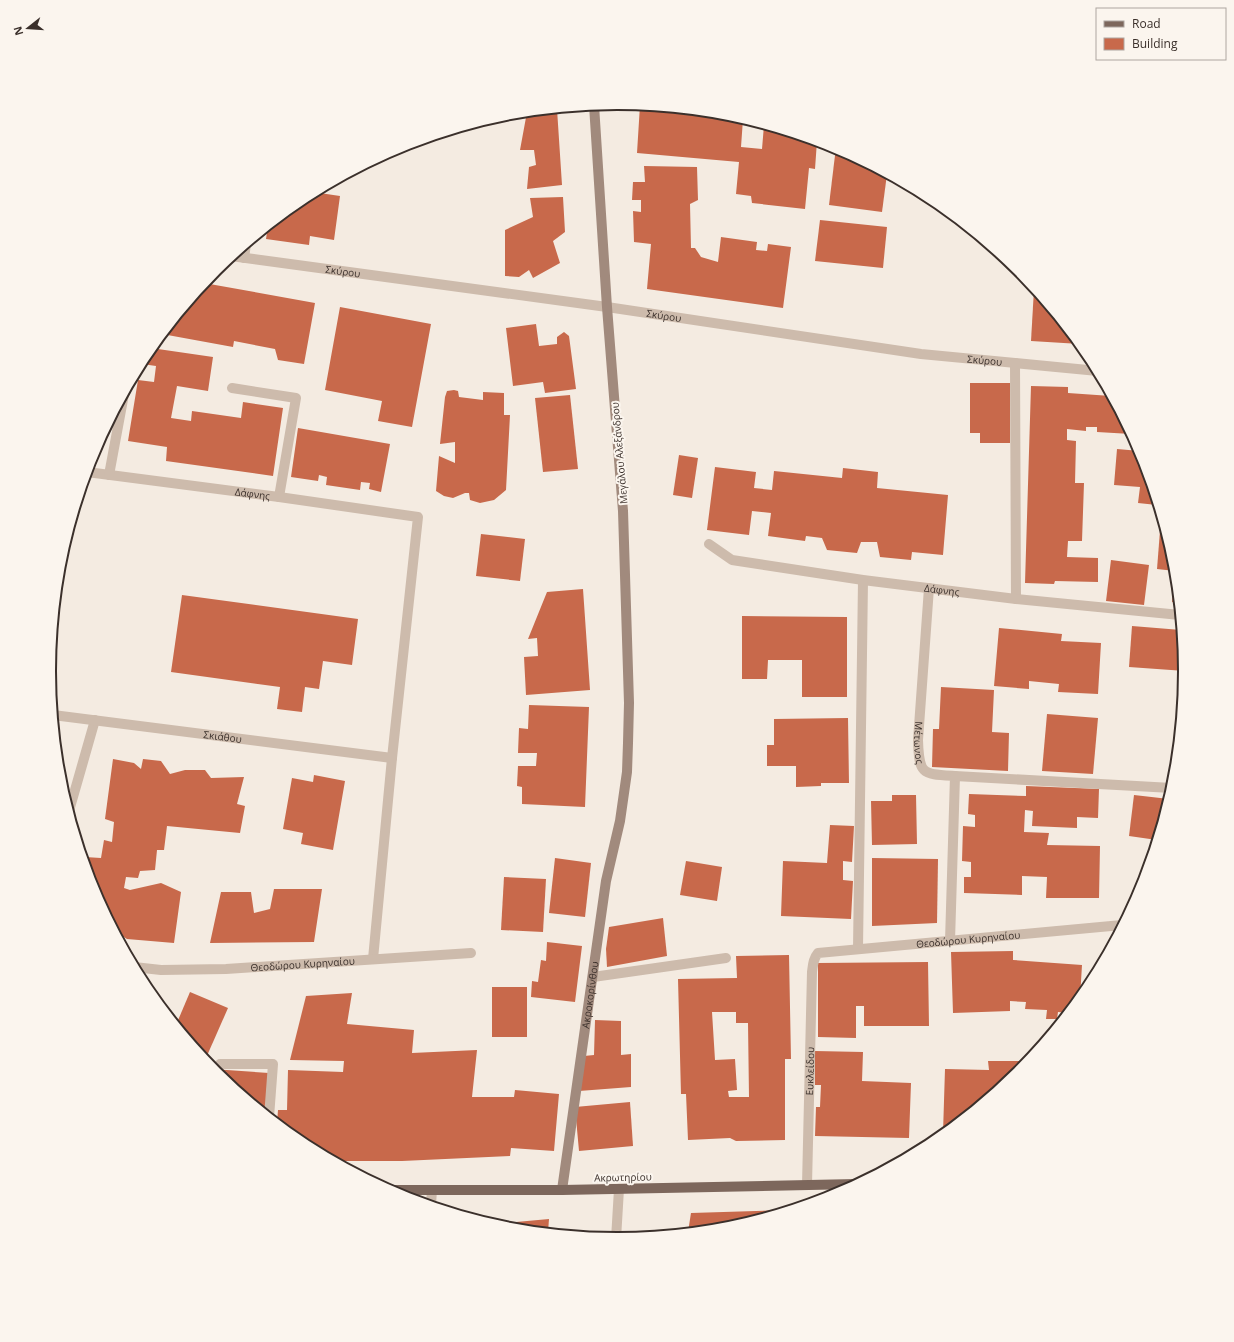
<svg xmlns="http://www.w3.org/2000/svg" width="1234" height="1342" font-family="'Open Sans',sans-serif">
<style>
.building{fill:#c8694b;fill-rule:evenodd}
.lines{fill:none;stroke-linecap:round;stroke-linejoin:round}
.service{stroke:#cdbbac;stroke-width:10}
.pedestrian{stroke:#cdbbac;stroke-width:10}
.minor{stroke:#cdbbac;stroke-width:10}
.secondary{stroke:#a18a7d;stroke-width:10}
.primary{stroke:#7d675c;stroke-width:10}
.labels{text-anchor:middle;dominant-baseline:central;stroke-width:4;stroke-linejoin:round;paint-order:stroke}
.street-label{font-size:10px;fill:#3b302b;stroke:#fbf5ee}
.rim{fill:none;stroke:#3b302b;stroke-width:2}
</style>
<rect width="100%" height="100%" fill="#f4ebe1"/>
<g class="building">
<path d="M640 105 728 114 743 119 741 147 762 149 764 125 817 141 815 169 809 168 805 209 752 203 751 196 736 194 739 162 637 153Z"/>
<path d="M557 109 562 185 527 189 529 167 536 165 534 150H520L527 112Z"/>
<path d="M836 147 887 174 882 212 829 205Z"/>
<path d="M644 166 697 167 698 200 690 204 691 248H695L701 257 718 262 721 237 757 242 756 250 767 251 768 244 791 247 783 308 647 289 651 244 634 242 633 211 641 212V200H632L633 182H645Z"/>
<path d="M313 192 340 196 334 240 310 236 309 245 266 239 268 226 302 199Z"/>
<path d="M563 197 565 232 553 241 560 263 533 278 529 270 519 277 505 276V230L533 217 530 198Z"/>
<path d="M820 220 887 227 883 268 815 261Z"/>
<path d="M204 283 315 303 304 364 278 360 275 349 234 341 233 347 162 334Z"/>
<path d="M1034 289 1080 344 1031 341Z"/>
<path d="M340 307 431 324 412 427 378 421 382 401 325 390Z"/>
<path d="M536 324 539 346 557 344V337L564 332 569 336 576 389 545 393 543 382 513 386 506 328Z"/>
<path d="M151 348 213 357 208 391 177 386 171 418 191 421 192 411 241 418 243 402 283 408 273 476 166 461 167 447 128 441 138 380 154 382 156 366 142 364 143 358Z"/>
<path d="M970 383H1010V443H980V433H970Z"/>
<path d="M1031 386 1068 387V393L1111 396 1131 434 1097 432V427H1086V431L1067 429V440L1076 441 1075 483H1084L1082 541H1068L1067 557 1098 558V582L1055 581 1054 584 1025 583Z"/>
<path d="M454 390 458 391 459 397 483 400V392L504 393V415H510L506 490 494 500 480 503 470 500 469 493H465L453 498 444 496 436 491 439 456 455 463V442L440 444 445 397 447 391Z"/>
<path d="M570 395 578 469 543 472 535 398Z"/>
<path d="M298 428 390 444 381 492 369 489 370 483 361 482 360 490 326 485 327 477 319 475 318 481 291 477Z"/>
<path d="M1117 449 1140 451 1157 505 1138 503 1140 487 1114 485Z"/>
<path d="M679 455 698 458 692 498 673 495Z"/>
<path d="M715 467 756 472 754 488 772 490 774 471 842 478 843 468 878 472 877 488 948 495 943 555 912 552 911 560 880 557 877 542H861L857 553 827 550 822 538 806 536 805 541 768 536 771 513 752 511 749 535 707 530Z"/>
<path d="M1161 518 1174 560 1175 571 1157 569Z"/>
<path d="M481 534 525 539 520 581 476 576Z"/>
<path d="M1111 560 1149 565 1144 605 1106 601Z"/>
<path d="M1175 574 1178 603 1172 602Z"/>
<path d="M583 589 590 690 526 695 524 657 538 656 537 638 528 639 547 592Z"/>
<path d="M182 595 358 619 352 665 323 661 319 689 305 687 302 712 277 709 280 687 171 672Z"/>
<path d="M742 616 847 617V697H802V660H768L767 679H742Z"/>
<path d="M1132 626 1181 630 1185 671 1129 667Z"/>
<path d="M999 628 1062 634 1061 641 1101 643 1098 694 1058 692 1059 684 1029 681V689L994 686Z"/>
<path d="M941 687 994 690 992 732 1009 733 1008 771 932 767 933 729H939Z"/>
<path d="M529 705 589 707 585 807 522 804V787L517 786 518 766H536L537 753H518L519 728 528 729Z"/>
<path d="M1047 714 1098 718 1093 774 1042 771Z"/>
<path d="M848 718 849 783H821V786L796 787V766H767V745H774V719Z"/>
<path d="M113 759 134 763 141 769 143 759 161 761 170 774 185 770H205L211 778 244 777 237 804 245 806 240 833 167 826 164 850H157L155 870 140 871 138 878 126 877 124 888 130 890 161 883 181 892 174 943 127 939 116 932 92 888 90 882 93 878H89L84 863 85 857 101 858 104 840 112 842 114 822 105 819Z"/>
<path d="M314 775 345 781 333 850 301 844 303 833 283 829 292 778 313 782Z"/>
<path d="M1026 786 1099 789 1098 818 1077 817V828L1032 826 1033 811 1025 810 1024 832 1049 833 1047 845 1100 846 1099 898H1046L1047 877 1022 876V895L964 893V877H971V862L962 861 963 826 975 827V815L968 814 969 794 1026 796Z"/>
<path d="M892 795H916L917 844 872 845 871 801H892Z"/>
<path d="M1134 795 1169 799 1157 840 1129 836Z"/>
<path d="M830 825 854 826 852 862 843 861V880L853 881 851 919 781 916 783 861 827 863Z"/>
<path d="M555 858 591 863 585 917 549 913Z"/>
<path d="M872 858 938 859 937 923 872 926Z"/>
<path d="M686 861 722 867 717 901 680 895Z"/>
<path d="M504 877 546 879 543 932 501 930Z"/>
<path d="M274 889H322L314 942 210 943 221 892H251L254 913 270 909Z"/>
<path d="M663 918 667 956 607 967 606 949 609 927Z"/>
<path d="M547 942 582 946 575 1002 531 997 532 981 538 982 541 960 546 961Z"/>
<path d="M1013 951V960L1082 965 1080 998 1068 1013 1058 1012 1057 1019H1046L1047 1010 1025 1009 1026 1002 1010 1001V1011L953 1013 951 952Z"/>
<path d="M789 955 791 1059H785V1140L736 1141 730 1138 688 1140 686 1094H681L678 979 737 978 736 956ZM712 1012H736V1023H748L749 1097H729L728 1091 737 1090 735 1059 715 1060Z"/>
<path d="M928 962 929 1026H864V1006H856V1038L818 1037V963Z"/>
<rect x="492" y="987" width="35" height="50"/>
<path d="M190 992 228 1008 206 1058 202 1056 176 1025Z"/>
<path d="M352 993 347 1024 414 1030 412 1053 477 1050 472 1097H514L515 1090 559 1094 554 1151 511 1148 510 1156 402 1161H335L301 1143 277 1123 278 1110H287L288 1070 343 1072 344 1061 290 1060 306 996Z"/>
<path d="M595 1020 621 1021V1055L631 1054V1087L579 1091 584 1056 594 1055Z"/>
<path d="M815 1051 863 1052 862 1081 911 1083 909 1138 815 1136 816 1107H820L821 1085H815Z"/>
<path d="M988 1061H1028L1018 1073 945 1133H943L945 1069 989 1070Z"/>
<path d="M212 1069 269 1073 266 1114 215 1072Z"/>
<path d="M630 1102 633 1146 579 1151 575 1107Z"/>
<path d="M787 1210 728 1228 688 1232 691 1213Z"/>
<path d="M549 1219 548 1232 506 1228 493 1224Z"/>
</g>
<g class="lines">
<g class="service">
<path d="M232 388 296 398 279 497"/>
<path d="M593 977 726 958"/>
<path d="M220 1064H273L269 1117"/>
</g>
<path class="pedestrian" d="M69 811 95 720"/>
<g class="minor">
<path id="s1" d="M231 256 607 307 921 354 1098 371"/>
<path d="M244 258 246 244"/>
<path d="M1015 363 1016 599"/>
<path id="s2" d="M87 472 279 497 418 517 392 758 373 959"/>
<path d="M109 475 124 394"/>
<path id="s3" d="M709 544 732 560 863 580 1016 599 1180 615"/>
<path id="s4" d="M929 588 918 740C919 775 922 774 955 776L950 941"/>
<path id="s5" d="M53 715 392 758"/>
<path d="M955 776 1172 788"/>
<path d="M858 949 863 580"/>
<path id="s6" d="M134 967 161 970 226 969 471 953"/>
<path id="s7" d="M807 1185 812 972C813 965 813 959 818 953L1122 925"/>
<path d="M431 1205 432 1190"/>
<path d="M616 1239 619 1189"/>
</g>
<path class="secondary" id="s8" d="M562 1190 606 881 620 821 627 772 628 743 629 703 623 511 607 307 594 105"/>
<path class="primary" d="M389 1190H562L856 1184"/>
</g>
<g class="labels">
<g class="street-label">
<text stroke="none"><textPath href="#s1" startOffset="113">Σκύρου</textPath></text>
<text stroke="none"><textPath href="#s1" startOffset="437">Σκύρου</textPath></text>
<text stroke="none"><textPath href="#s1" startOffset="761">Σκύρου</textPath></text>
<text transform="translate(619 453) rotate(-95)">Μεγάλου Αλεξάνδρου</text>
<text stroke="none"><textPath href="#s2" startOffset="167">Δάφνης</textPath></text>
<text stroke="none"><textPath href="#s3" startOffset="240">Δάφνης</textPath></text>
<text stroke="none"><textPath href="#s5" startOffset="171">Σκιάθου</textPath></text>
<text stroke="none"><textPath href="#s4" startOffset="155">Μέτωνος</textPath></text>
<text stroke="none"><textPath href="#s7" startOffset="384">Θεοδώρου Κυρηναίου</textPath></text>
<text stroke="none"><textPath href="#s6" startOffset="169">Θεοδώρου Κυρηναίου</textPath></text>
<text stroke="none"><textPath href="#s8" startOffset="197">Ακροκορίνθου</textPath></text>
<text stroke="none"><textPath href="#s7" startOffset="114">Ευκλείδου</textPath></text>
<text transform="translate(623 1177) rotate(-1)">Ακρωτηρίου</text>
</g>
</g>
<path d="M0 0H1234V1342H0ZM56 671a561 561 0 1 1 1122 0a561 561 0 1 1-1122 0Z" fill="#fbf5ee" fill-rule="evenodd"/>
<path class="rim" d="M56 671a561 561 0 1 1 1122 0a561 561 0 1 1-1122 0Z"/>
<rect x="1096" y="8" width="130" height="52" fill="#fbf5ee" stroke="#aea6a0"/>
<rect x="1104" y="21" width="20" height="6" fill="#7d675c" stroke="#aea6a0"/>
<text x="1132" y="28" font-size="12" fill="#3b302b">Road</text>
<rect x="1104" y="38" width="20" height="12" fill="#c8694b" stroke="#aea6a0"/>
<text x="1132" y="48" font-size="12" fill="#3b302b">Building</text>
<g transform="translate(28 28) rotate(253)" stroke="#fbf5ee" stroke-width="3" paint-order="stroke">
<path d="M0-3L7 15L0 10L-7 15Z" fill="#3b302b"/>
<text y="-6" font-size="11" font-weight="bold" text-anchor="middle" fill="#3b302b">N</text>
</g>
</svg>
